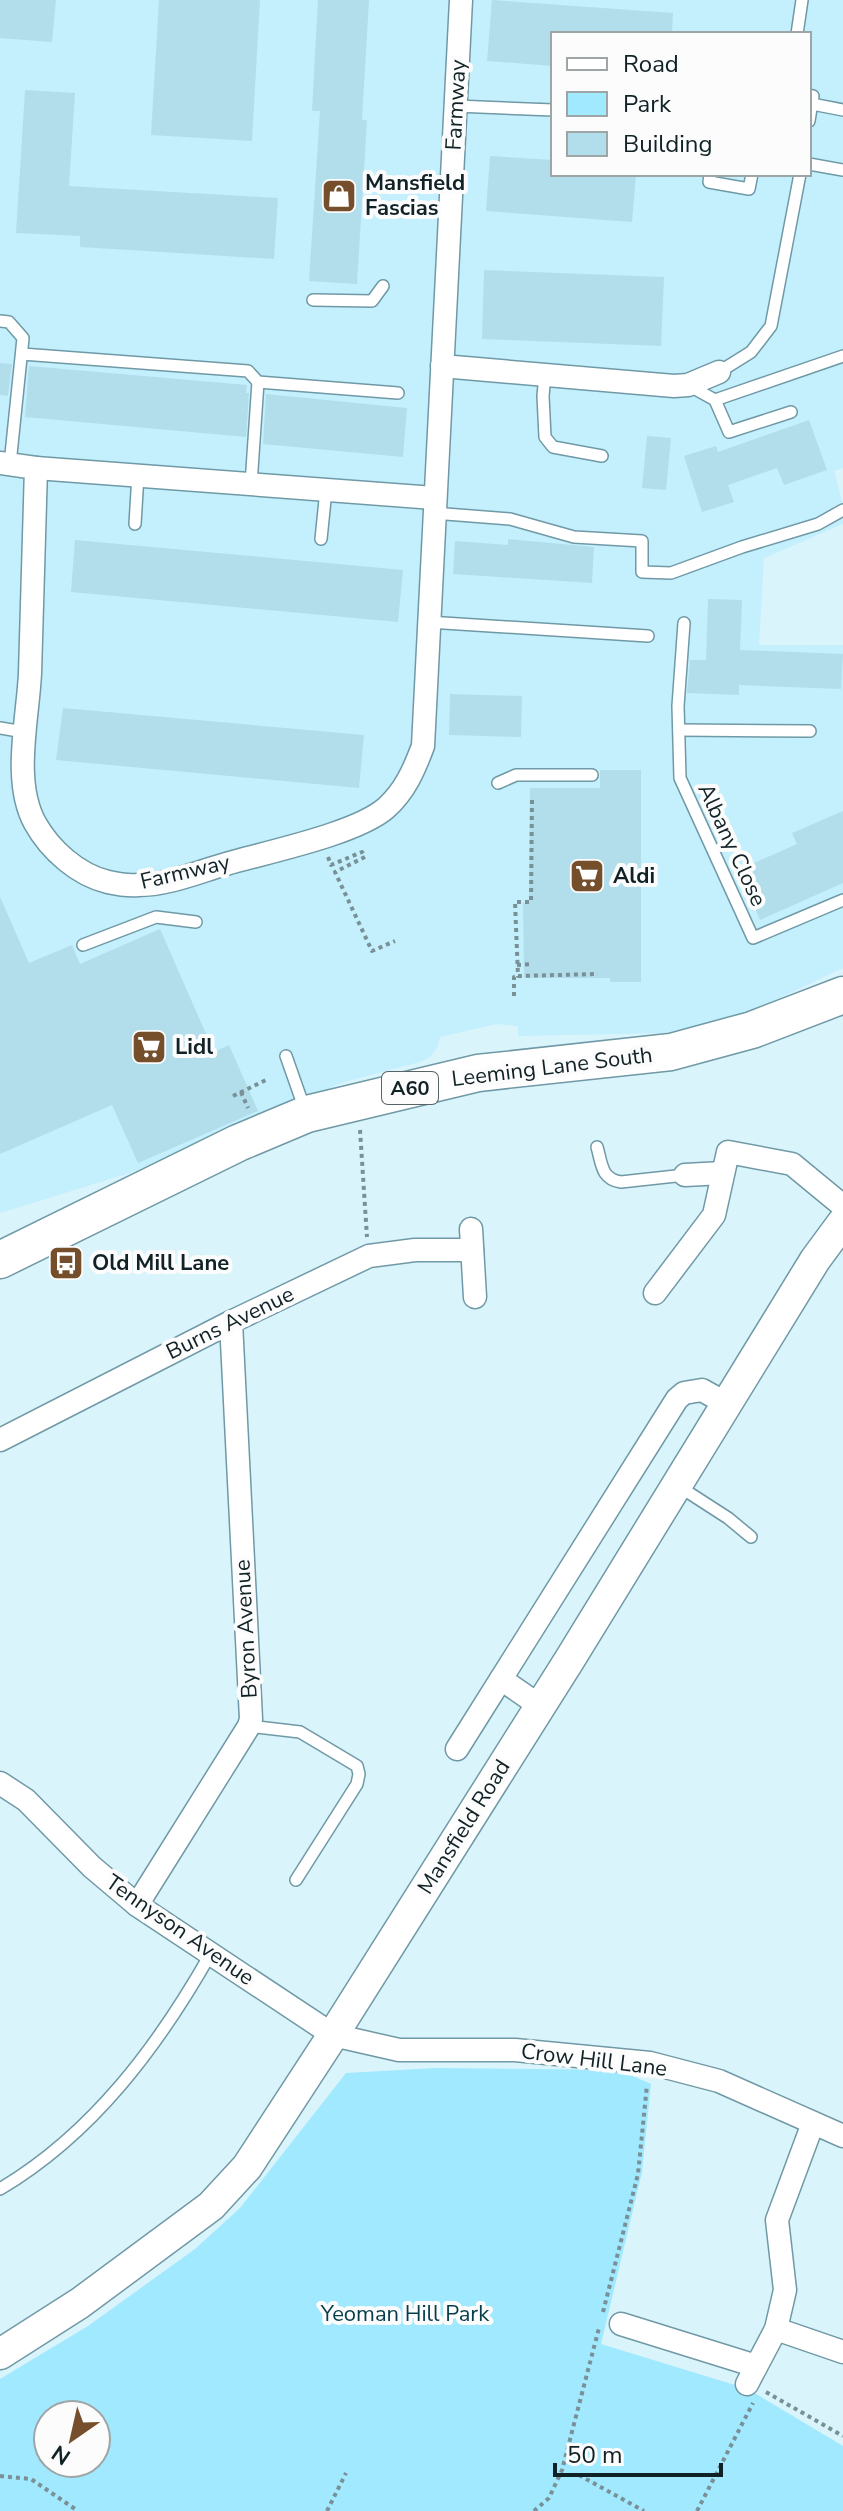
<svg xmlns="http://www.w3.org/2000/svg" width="843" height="2511" font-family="'Nunito Sans',sans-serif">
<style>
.built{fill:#c4effc;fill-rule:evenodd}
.green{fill:#a0e9ff;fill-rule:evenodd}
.building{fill:#b2deec}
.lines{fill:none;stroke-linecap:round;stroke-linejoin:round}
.service-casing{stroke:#7099a6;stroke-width:14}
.minor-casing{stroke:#7099a6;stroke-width:25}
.secondary-casing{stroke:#7099a6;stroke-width:33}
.trunk-casing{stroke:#7099a6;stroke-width:39}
.path{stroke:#7a9097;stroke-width:4;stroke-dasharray:4 4;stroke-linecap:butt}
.service{stroke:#fff;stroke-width:11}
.minor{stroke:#fff;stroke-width:22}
.secondary{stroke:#fff;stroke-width:30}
.trunk{stroke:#fff;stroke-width:36}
.labels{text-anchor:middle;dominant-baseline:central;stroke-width:8;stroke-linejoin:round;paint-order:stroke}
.shield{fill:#fcfcfc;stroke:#586367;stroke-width:2}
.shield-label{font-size:20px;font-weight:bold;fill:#112227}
.street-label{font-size:22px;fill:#112227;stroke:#fcfcfc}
.poi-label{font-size:22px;font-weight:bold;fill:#112227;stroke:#fcfcfc;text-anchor:start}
.park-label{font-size:22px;fill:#063d4a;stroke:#fcfcfc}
</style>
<rect width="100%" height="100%" fill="#daf4fc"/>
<path class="built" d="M0 0H843V468L834 471 843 505V524L764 558 759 645H843V968L746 1014 665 1033 518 1036V1026L497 1024 440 1037 437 1048 430 1057 420 1062 344 1082 130 1173 0 1213ZM553 34H809V174H553Z"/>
<path class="green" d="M436 2068 619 2070 651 2084 642 2172 601 2344 748 2389 843 2446V2511H0V2379L88 2326 195 2249 240 2208 346 2073ZM48 2415H96V2463H48Z"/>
<g class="building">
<path d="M0 0H56L52 42 0 38Z"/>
<path d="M159 0H260L252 141 151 135Z"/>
<path d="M318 0H369L362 120H367L357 284 309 281 320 111H312Z"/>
<path d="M492 0 673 13 672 34H553V66L487 61Z"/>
<path d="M25 90 75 93 69 186 278 198 274 259 80 247V236L16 233Z"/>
<path d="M490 156 553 160V174H636L632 222 486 211Z"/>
<path d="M484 270 664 277 661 346 482 339Z"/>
<path d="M0 363 12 364 8 396 0 395Z"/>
<path d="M29 366 247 385 246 393H249L246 437 25 417Z"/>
<path d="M266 394 407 408 403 457 263 444Z"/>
<path d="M809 420 827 470 784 485 777 468 728 485 734 502 702 512 684 456 716 446 718 452Z"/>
<path d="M647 436 671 438 666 490 642 488Z"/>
<path d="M508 539 594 547 592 583 453 574 455 541 508 545Z"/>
<path d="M75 540 403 570 398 622 71 592Z"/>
<path d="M708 599 742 600 740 650 843 654 841 689 739 685V695L687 693 690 660H706Z"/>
<path d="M450 694 522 696 521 737 449 735Z"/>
<path d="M63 708 364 735 359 788 56 760Z"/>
<path d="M600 770H641V982H610V978H524L523 903H529L530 788H600Z"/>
<path d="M843 811V883L760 920 738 870 797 844 792 833Z"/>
<path d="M0 897 29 963 72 945 80 964 160 929 214 1052 229 1045 258 1111 138 1163 112 1105 0 1154Z"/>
</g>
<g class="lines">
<g class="service-casing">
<g id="service">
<path d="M797 34 802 0"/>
<path d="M809 95 813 96 809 121"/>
<path d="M812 104 843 110"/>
<path d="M456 106 553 110"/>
<path d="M809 164 843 170"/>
<path d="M710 174 709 182 749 189 752 174"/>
<path d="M313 300 372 301 383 286"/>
<path d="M0 321 9 322 23 338 10 464"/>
<path d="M22 354 248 371 258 382 398 393"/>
<path d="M719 372 751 352 771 326 800 174"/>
<path d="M545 375 543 396 545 437 553 447 602 456"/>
<path d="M688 385 715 400 729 432 791 412"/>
<path d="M715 400 843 356"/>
<path d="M251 484 258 382"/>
<path d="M433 513 510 519 574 537 642 541V572L671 573 742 547 818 524 843 510"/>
<path d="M135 524 138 475"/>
<path d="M321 539 326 490"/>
<path d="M428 622 648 636"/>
<path d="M684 623 678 706 680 778 753 938 843 900"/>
<path d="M0 728 24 732"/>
<path d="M679 730 810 731"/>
<path d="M498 783 516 775H592"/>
<path d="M83 945 156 917 196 922"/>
<path d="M286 1056 305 1110"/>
<path d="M597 1147C602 1164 601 1179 621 1182L685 1175"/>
<path d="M680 1487 728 1518 751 1537"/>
<path d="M249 1726 300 1732 357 1766 359 1774 357 1784 296 1880"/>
<path d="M0 2189C93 2134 159 2045 211 1953"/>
</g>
</g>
<g class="minor-casing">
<g id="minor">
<path d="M442 366 674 386 688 385 719 372"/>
<path d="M0 463 36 468C34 536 32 605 30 673 28 719 12 781 35 823 50 850 78 875 108 882 117 884 129 886 138 885 168 885 198 872 226 864 267 852 356 834 386 808 405 791 414 770 423 746L461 0"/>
<path d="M36 468 434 498"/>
<path d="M685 1175 723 1173"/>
<path d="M471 1229 475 1297"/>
<path d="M655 1293 714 1215 728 1152 792 1164 843 1206"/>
<path d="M0 1440 231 1322 369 1256 415 1250H472"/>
<path d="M501 1679 540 1706"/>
<path d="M457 1749 677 1399 684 1393 702 1390 727 1404"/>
<path d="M0 1783 26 1800 92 1867 137 1905 333 2035 399 2050H515L650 2063 719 2081 843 2136"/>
<path d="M137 1905 249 1726 251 1719 231 1322"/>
<path d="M621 2324 756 2366"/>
<path d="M776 2329 843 2352"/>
<path d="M747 2384 776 2329 785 2290 777 2220 813 2123"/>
</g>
</g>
<g class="secondary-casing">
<path id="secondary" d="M0 2354 80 2303 211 2206 247 2167 333 2035 570 1659 815 1260 843 1222"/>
</g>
<g class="trunk-casing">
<path id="trunk" d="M0 1260 238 1143 307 1114 478 1073 671 1052 752 1030 843 995"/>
</g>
<g class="path">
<path d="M532 800 531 902H515L518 976 598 974"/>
<path d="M328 857 331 865 362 852 365 857 335 872 372 951 395 941"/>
<path d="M517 965 533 964"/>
<path d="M514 996V977L518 976"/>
<path d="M241 1092 248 1108"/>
<path d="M233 1096 266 1080"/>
<path d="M360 1130 367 1237"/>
<path d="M603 2312 638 2174 647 2085"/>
<path d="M766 2392 843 2436"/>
<path d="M579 2475 644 2511"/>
<path d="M0 2476 31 2479 78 2511"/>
<path d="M327 2511 346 2473"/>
<path d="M534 2511 549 2498 562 2470 599 2328"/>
<path d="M697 2511 753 2403"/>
</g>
<use href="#service" class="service"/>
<use href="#minor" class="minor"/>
<use href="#secondary" class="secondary"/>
<use href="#trunk" class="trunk"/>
</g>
<defs>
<g id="shop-square" transform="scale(1.8)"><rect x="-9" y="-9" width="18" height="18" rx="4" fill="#754f2c" stroke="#fcfcfc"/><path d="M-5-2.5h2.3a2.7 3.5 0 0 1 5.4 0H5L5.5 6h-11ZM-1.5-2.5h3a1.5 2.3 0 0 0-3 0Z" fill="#fff"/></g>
<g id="supermarket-square" transform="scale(1.8)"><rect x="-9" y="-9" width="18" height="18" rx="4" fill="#754f2c" stroke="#fcfcfc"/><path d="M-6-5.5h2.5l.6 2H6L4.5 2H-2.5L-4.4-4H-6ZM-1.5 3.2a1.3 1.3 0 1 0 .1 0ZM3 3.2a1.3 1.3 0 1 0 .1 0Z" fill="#fff"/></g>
<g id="bus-square" transform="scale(1.8)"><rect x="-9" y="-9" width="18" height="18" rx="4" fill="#754f2c" stroke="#fcfcfc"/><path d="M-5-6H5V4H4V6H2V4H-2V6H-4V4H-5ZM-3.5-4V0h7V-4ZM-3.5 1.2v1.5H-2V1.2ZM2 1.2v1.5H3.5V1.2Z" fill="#fff"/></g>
</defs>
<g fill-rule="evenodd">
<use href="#shop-square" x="339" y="196"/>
<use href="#supermarket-square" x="587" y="876"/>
<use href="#supermarket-square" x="149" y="1047"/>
<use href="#bus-square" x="66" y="1263"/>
</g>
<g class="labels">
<rect class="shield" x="382" y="1072" width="56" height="32" rx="6"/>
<g class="shield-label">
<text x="410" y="1088">A60</text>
</g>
<g class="street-label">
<text transform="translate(456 105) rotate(-87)">Farmway</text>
<text transform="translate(732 845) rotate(65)">Albany Close</text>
<text transform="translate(185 872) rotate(-13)">Farmway</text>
<text transform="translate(552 1067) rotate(-7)">Leeming Lane South</text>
<text transform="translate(230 1323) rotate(-26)">Burns Avenue</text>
<text transform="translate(246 1629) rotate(-93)">Byron Avenue</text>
<text transform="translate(464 1827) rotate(-58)">Mansfield Road</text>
<text transform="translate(180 1930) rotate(35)">Tennyson Avenue</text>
<text transform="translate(594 2060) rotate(7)">Crow Hill Lane</text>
</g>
<g class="poi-label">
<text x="365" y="183">Mansfield<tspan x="365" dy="25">Fascias</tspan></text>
<text x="613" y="876">Aldi</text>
<text x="175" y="1047">Lidl</text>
<text x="92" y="1263">Old Mill Lane</text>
</g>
<g class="park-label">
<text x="405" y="2314">Yeoman Hill Park</text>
</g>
</g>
<rect x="551" y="32" width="260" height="144" fill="#fcfcfc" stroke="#9ea5a7" stroke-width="2"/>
<rect x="567" y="58" width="40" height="12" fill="#ffffff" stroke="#9ea5a7" stroke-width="2"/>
<text x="623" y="72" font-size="24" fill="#112227">Road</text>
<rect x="567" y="92" width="40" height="24" fill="#a0e9ff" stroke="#9ea5a7" stroke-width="2"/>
<text x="623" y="112" font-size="24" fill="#112227">Park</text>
<rect x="567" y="132" width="40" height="24" fill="#b2deec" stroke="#9ea5a7" stroke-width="2"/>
<text x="623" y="152" font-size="24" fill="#112227">Building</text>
<g transform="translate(72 2439) rotate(214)"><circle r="38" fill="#fcfcfc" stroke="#9ea5a7" stroke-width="2"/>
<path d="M0-6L14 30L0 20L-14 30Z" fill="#754f2c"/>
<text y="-12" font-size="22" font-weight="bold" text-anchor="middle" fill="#112227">N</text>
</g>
<path d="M555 2463v12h166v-12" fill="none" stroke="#112227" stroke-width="4"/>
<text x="567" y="2463" font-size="24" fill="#112227" stroke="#fcfcfc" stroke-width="6" paint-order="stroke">50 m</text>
</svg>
